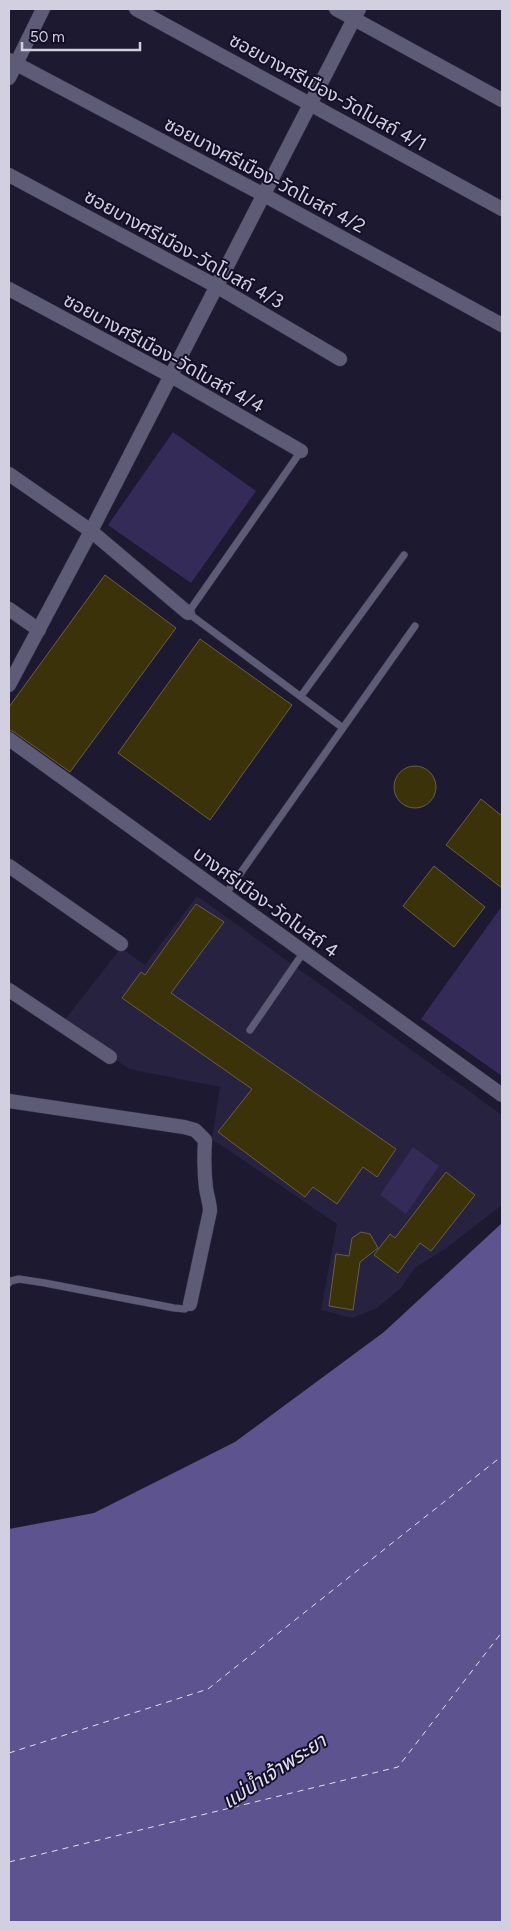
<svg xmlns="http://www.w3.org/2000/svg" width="511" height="1931" font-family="Figtree,'Noto Sans Thai',sans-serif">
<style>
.built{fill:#27223f}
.green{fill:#342b59}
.water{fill:#5d538f}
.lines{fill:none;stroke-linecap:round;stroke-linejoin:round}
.ferry{stroke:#e2e0f3;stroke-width:1;stroke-dasharray:6 5;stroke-linecap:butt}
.building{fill:#3b320a;stroke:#686042}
.lane-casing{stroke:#343144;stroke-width:8}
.street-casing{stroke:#343144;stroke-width:15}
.lane{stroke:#5e5b77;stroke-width:7}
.street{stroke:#5e5b77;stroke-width:14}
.labels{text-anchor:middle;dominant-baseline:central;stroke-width:4;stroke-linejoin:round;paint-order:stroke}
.street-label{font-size:19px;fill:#d1cfe0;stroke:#140f27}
.water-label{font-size:20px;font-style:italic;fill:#e2e0f3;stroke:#140f27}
</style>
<rect width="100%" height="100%" fill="#1d1931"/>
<path class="built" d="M197 896 502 1115V1205L445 1249 415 1268 400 1289 377 1308 352 1318 321 1310 337 1224 212 1139 220 1087 129 1069 63 1022 121 948 145 965Z"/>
<g class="green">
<path d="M173 432 256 491 191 583 108 525Z"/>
<path d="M502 906V1076L421 1019Z"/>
<path d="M413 1147 439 1166 406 1214 380 1195Z"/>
</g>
<path class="water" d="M502 1223V1922H9V1529L94 1513 235 1442 384 1332Z"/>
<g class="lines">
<g class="ferry">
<path d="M9 1753 208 1689 502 1456"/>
<path d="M9 1862 398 1767 502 1632"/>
</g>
</g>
<g class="building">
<path d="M105 575 176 628 70 772 14 732 9 730V707Z"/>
<path d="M200 639 292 705 210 820 118 753Z"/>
<circle cx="415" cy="787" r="21"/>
<path d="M481 799 502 816V888L446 845Z"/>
<path d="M434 866 485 907 454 947 403 906Z"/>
<path d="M196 904 224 922 171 993 396 1149 377 1177 363 1167 337 1204 313 1187 305 1197 218 1132 252 1089 122 998 141 972 145 975Z"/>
<path d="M446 1172 475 1195 431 1251 420 1243 398 1273 374 1255 390 1234 395 1238Z"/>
<path d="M361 1232 370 1234 378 1248 360 1262 353 1310 329 1306 336 1254 349 1256 352 1238Z"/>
</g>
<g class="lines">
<g class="lane-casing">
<g id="lane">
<path d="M301 451 188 613 343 728"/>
<path d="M301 696 404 555"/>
<path d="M225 895 415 626"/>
<path d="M250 1030 303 953"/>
<path d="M9 1283 11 1281 19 1279 45 1283 174 1308 185 1309 190 1304"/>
</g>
</g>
<g class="street-casing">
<g id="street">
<path d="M136 9 502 209"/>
<path d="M336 9 502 100"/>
<path d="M9 60 264 195 502 325"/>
<path d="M9 78 43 9"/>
<path d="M9 175 216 286 340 359"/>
<path d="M9 289 171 376 301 451"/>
<path d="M9 474 91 531 188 613"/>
<path d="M9 609 39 630"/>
<path d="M9 685 91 531 359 9"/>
<path d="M9 739 502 1095"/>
<path d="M9 866 121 944"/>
<path d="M9 990 110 1057"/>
<path d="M9 1101 184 1127 195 1130 205 1140C204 1156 204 1172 206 1188 207 1196 210 1203 210 1211L190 1304"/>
</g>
</g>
<use href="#lane" class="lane"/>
<use href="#street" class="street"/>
</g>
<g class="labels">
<g class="street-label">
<text transform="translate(328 92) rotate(29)">ซอยบางศรีเมือง-วัดโบสถ์ 4/1</text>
<text transform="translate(265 175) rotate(28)">ซอยบางศรีเมือง-วัดโบสถ์ 4/2</text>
<text transform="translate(184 249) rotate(29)">ซอยบางศรีเมือง-วัดโบสถ์ 4/3</text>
<text transform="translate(164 353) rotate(29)">ซอยบางศรีเมือง-วัดโบสถ์ 4/4</text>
<text transform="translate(266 902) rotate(36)">บางศรีเมือง-วัดโบสถ์ 4</text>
</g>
<g class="water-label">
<text transform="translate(274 1771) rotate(-33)">แม่น้ำเจ้าพระยา</text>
</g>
</g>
<rect width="511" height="1931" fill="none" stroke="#d1cfe0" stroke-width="20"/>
<path d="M22 42v8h118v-8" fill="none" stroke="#d1cfe0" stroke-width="2.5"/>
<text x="30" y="42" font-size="15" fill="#d1cfe0" stroke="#140f27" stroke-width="4" paint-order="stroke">50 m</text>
</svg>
